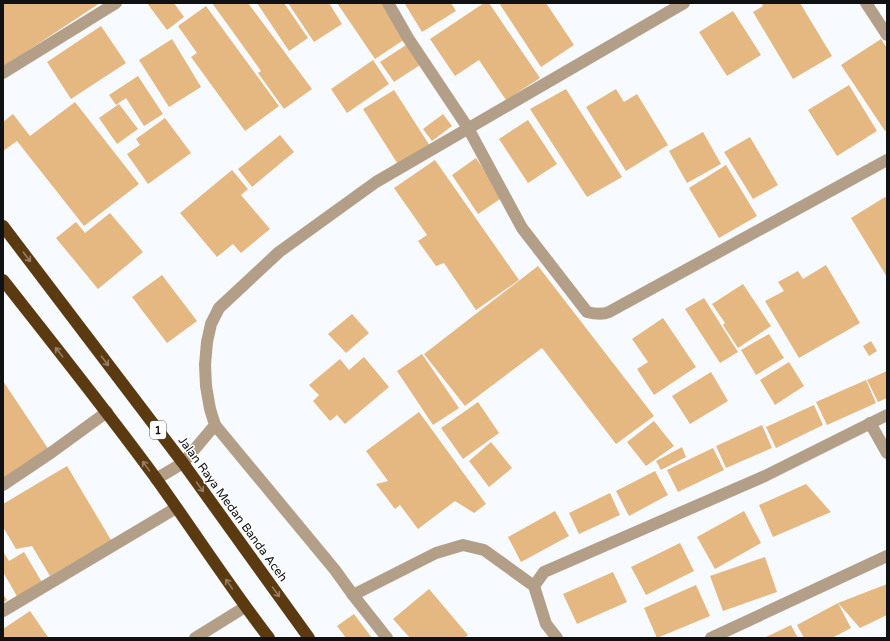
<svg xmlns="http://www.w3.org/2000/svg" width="890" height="641" font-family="'Varela Round',sans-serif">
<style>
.building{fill:#e5b881}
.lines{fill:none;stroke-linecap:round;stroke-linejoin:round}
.minor{stroke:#b39e88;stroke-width:12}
.highway{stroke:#5b3a12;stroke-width:12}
.oneway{stroke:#947f65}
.labels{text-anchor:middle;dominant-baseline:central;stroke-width:3;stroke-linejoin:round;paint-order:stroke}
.shield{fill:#fff;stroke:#58585a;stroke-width:1}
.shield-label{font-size:11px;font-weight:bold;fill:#101113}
.street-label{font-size:12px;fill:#101113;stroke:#fff}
</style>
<rect width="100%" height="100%" fill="#f7faff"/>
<g class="building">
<path d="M3 3H100L3 67Z"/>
<path d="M147 3H174L184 17 167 30Z"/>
<path d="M212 3H248L312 89 284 109 258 73 261 71Z"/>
<path d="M257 3H284L308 38 289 51Z"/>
<path d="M288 3H329L342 24 314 42Z"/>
<path d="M337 3H382L405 39 375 59Z"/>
<path d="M407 3H451L456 11 422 32 405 4Z"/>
<path d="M484 3H489L540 78 506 100 479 60 455 76 430 39Z"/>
<path d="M499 3H546L574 45 541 67Z"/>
<path d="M761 3H800L832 56 793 79 753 12 763 6Z"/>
<path d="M206 6 279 106 245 131 191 57 197 53 178 26Z"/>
<path d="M733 11 761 55 727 76 699 32Z"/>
<path d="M101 26 126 63 71 99 47 62Z"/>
<path d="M172 39 201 87 169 107 139 60Z"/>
<path d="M881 39 887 48V130L885 131 841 65Z"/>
<path d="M406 45 420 65 394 82 380 62Z"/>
<path d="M373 60 389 84 347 113 331 89Z"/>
<path d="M138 76 163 114 144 126 126 98 116 105 109 95Z"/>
<path d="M849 85 877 131 837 156 808 110Z"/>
<path d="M566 89 622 177 587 197 530 109Z"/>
<path d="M616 89 624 102 637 94 668 145 626 171 586 107Z"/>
<path d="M394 90 430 146 399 166 363 109Z"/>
<path d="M75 102 139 184 84 226 17 141 3 151V122L13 114 30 136Z"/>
<path d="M119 104 138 129 117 144 99 118Z"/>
<path d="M443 114 452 126 432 141 423 129Z"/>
<path d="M165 118 191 153 148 184 127 154 140 145 136 139Z"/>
<path d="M528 120 557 164 528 183 499 139Z"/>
<path d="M703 132 721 164 687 183 669 151Z"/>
<path d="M280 135 294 152 252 187 238 169Z"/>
<path d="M750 137 778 185 753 199 724 152Z"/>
<path d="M476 158 503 197 478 214 452 175Z"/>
<path d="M435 160 519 280 476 310 444 263 436 266 418 241 427 235 394 188Z"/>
<path d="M726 165 757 216 719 238 689 188Z"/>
<path d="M232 170 248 189 241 195 270 229 241 253 233 244 217 257 180 213Z"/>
<path d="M885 197 887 200V277L851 218Z"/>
<path d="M110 213 143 252 98 289 56 238 76 222 85 233Z"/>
<path d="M826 265 860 323 799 358 765 301 784 291 778 282 798 271 803 279Z"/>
<path d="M538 266 654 416 616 444 542 348 465 406 424 354Z"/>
<path d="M162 275 197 321 167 343 132 297Z"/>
<path d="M743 284 771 326 738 348 723 325 725 323 712 304Z"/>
<path d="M704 298 738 352 720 363 685 309Z"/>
<path d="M352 314 369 333 346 353 328 334Z"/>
<path d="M663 318 696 367 654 395 637 369 648 362 632 339Z"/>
<path d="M769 334 784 358 756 375 741 350Z"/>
<path d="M871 341 877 351 869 356 863 346Z"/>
<path d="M422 354 459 408 433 425 397 371Z"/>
<path d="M364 357 389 387 345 424 337 415 330 421 313 401 319 395 309 385 340 359 349 370Z"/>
<path d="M789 362 804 386 775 405 760 380Z"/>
<path d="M887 371V398L878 402 867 380Z"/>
<path d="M711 372 728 401 690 424 672 396Z"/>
<path d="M866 380 876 403 827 425 816 402Z"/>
<path d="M3 381 49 450 3 481Z"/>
<path d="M478 402 499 433 463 459 441 428Z"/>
<path d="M814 405 823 425 776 448 766 427Z"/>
<path d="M419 412 486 504 474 513 455 501 418 529 400 505 395 509 376 484 388 481 366 451Z"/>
<path d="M654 421 674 446 646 466 627 442Z"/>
<path d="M762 425 772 448 726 468 716 446Z"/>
<path d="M491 442 512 468 489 487 469 461Z"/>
<path d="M682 447 686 457 661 470 656 461Z"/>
<path d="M713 448 724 470 678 492 667 470Z"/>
<path d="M67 466 111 540 50 576 32 546 16 549 3 527V504Z"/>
<path d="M655 471 668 495 629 516 616 491Z"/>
<path d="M806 484 831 512 773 537 759 505Z"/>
<path d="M610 493 620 515 579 534 569 513Z"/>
<path d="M555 511 569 536 521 562 508 537Z"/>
<path d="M744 511 761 543 715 569 697 537Z"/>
<path d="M680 543 694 571 646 595 631 567Z"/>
<path d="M24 552 43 584 18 598 3 572V554L4 553 9 561Z"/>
<path d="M765 557 777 592 723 611 710 576Z"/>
<path d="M613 572 627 602 577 624 563 594Z"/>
<path d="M887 584V615L860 628 838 603Z"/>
<path d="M696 585 710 616 657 638 644 608Z"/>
<path d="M429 589 468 635 464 638H410L393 619Z"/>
<path d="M3 594 7 600 3 603Z"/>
<path d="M838 603 851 628 832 638H804L797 625Z"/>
<path d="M30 611 48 637 46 638H3V629Z"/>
<path d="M354 614 372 638H346L337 626Z"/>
<path d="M791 625 798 638H764Z"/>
</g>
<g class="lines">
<g class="minor">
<path d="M388 3 408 38 468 128 522 228 587 312C595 314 602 315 609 312L887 160"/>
<path d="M866 3 887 35"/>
<path d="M3 73 116 3"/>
<path d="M870 423 887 453"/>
<path d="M215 425 335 570 353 595 387 638"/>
<path d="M156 479 183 463 215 425 210 409 206 386 205 365 207 342 211 324 219 308 279 252 376 182 684 3"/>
<path d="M3 485 52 452 107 412"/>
<path d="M534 586 544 572 765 476 887 415"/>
<path d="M353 595 436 553 463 545 484 550 534 586 546 624 557 638"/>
<path d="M3 611 176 508"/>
<path d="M195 638 245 607"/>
<path d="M711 638 887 556"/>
</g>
<g class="highway">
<path d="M3 226 183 463 309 638"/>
<path d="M3 280C54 345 106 410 155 477 193 530 229 586 269 638"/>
</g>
</g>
<defs><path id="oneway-shaft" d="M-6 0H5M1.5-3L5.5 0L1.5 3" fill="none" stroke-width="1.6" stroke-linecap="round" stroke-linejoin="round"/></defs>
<g class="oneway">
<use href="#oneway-shaft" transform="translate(27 257) rotate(53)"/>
<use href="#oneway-shaft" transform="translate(59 352) rotate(-128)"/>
<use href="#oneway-shaft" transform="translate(105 361) rotate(53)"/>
<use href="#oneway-shaft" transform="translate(146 466) rotate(-126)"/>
<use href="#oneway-shaft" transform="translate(200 487) rotate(54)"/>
<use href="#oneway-shaft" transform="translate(229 584) rotate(-125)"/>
<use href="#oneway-shaft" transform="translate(276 592) rotate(54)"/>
</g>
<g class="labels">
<rect class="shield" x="150" y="421" width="16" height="18" rx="3"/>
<g class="shield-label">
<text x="158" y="430">1</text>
</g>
<g class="street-label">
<text transform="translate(233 509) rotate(54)">Jalan Raya Medan Banda Aceh</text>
</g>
</g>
<rect width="890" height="641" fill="none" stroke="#101113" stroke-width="8"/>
</svg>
